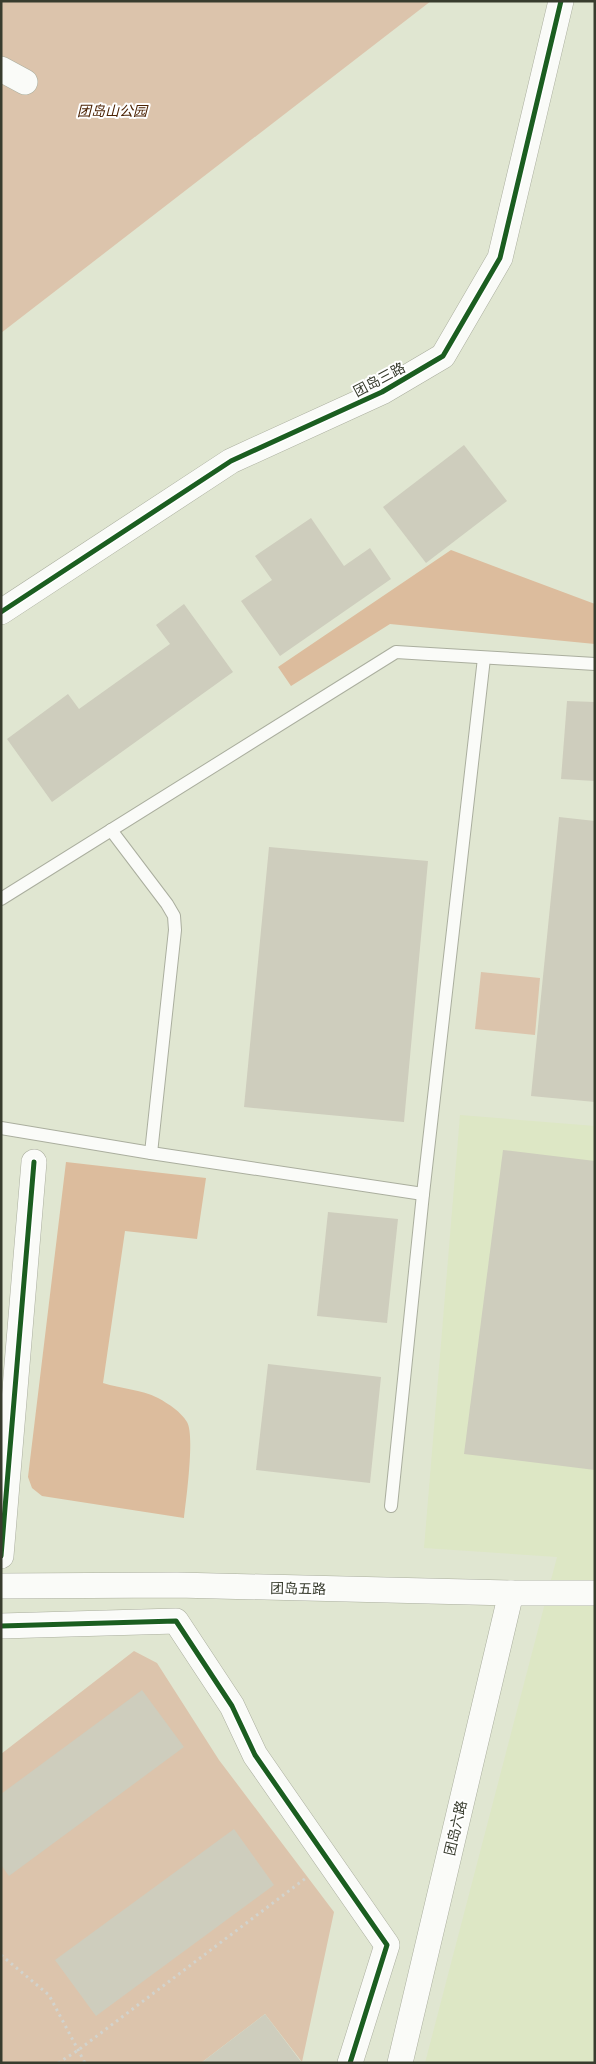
<svg xmlns="http://www.w3.org/2000/svg" width="596" height="2064" font-family="'PT Serif','Noto Sans SC',serif">
<style>
.built{fill:#dde7c5}
.green{fill:#dcc4ac}
.forest{fill:#dcbc9d}
.building{fill:#cecdbd}
.lines{fill:none;stroke-linecap:round;stroke-linejoin:round}
.lane-casing{stroke:#aaae9e;stroke-width:14}
.street-casing{stroke:#aaae9e;stroke-width:26}
.path{stroke:#d2d3cd;stroke-width:3;stroke-dasharray:2.5 4;stroke-linecap:butt}
.lane{stroke:#fafbf8;stroke-width:12}
.street{stroke:#fafbf8;stroke-width:25}
.cycleway-casing{stroke:#fff;stroke-width:8}
.cycleway{stroke:#1b5e20;stroke-width:5}
.labels{text-anchor:middle;dominant-baseline:central;stroke-width:4;stroke-linejoin:round;paint-order:stroke}
.park-label{font-size:14px;font-style:italic;fill:#4c2304;stroke:#fff}
.street-label{font-size:14px;fill:#383c2e;stroke:#fff}
</style>
<rect width="100%" height="100%" fill="#e0e6d1"/>
<path class="built" d="M460 1115 595 1126V2063H425L557 1557 424 1548Z"/>
<g class="green">
<path d="M1 1H431L1 333Z"/>
<path d="M481 972 540 978 535 1035 475 1029Z"/>
<path d="M134 1651 157 1663 219 1760 334 1912 302 2062 265 2014 201 2063H1V1754Z"/>
</g>
<g class="forest">
<path d="M451 550 595 604V644L390 624 291 686 278 667Z"/>
<path d="M66 1162 206 1178 197 1239 125 1231 103 1383C121 1389 141 1389 158 1398 169 1404 181 1412 187 1422 195 1435 186 1500 184 1518L42 1496 32 1488 28 1477Z"/>
</g>
<g class="building">
<path d="M464 445 507 501 426 563 383 507Z"/>
<path d="M311 518 344 566 370 548 391 579 280 656 241 601 272 580 255 556Z"/>
<path d="M184 604 233 672 52 802 7 739 68 694 79 709 170 644 156 625Z"/>
<path d="M567 701 595 702V781L561 779Z"/>
<path d="M559 817 595 821V1102L531 1096Z"/>
<path d="M269 847 428 861 404 1122 244 1107Z"/>
<path d="M503 1150 595 1161V1470L464 1454Z"/>
<path d="M328 1212 398 1219 387 1323 317 1316Z"/>
<path d="M268 1364 381 1377 370 1483 256 1470Z"/>
<path d="M142 1690 184 1747 9 1876 1 1865V1794Z"/>
<path d="M234 1829 274 1885 96 2016 55 1960Z"/>
<path d="M265 2014 302 2063H201Z"/>
</g>
<g class="lines">
<g class="lane-casing">
<g id="lane">
<path d="M111 830 167 904 174 916 175 930 151 1153"/>
<path d="M1 899 396 652 595 664"/>
<path d="M1 1128 151 1153 423 1194"/>
<path d="M391 1506 423 1194 484 658"/>
</g>
</g>
<g class="street-casing">
<g id="street">
<path d="M1 69 25 82"/>
<path d="M1 612 231 461 382 392 443 356 500 258 561 1"/>
<path d="M1 1556 34 1162"/>
<path d="M1 1586 177 1585 511 1593H595"/>
<path d="M1 1626 176 1621 232 1706 255 1755 387 1945 350 2063"/>
<path d="M400 2063 511 1593"/>
</g>
</g>
<g class="path">
<path d="M1 1955 49 1995 85 2063"/>
<path d="M58 2063 77 2051 306 1878"/>
</g>
<use href="#lane" class="lane"/>
<use href="#street" class="street"/>
<g class="cycleway-casing">
<g id="cycleway">
<path d="M1 612 231 461 382 392 443 356 500 258 561 1"/>
<path d="M1 1556 34 1162"/>
<path d="M1 1626 176 1621 232 1706 255 1755 387 1945 350 2063"/>
</g>
</g>
<use href="#cycleway" class="cycleway"/>
</g>
<g class="labels">
<g class="park-label">
<text x="112" y="110">团岛山公园</text>
</g>
<g class="street-label">
<text transform="translate(379 379) rotate(-28)">团岛三路</text>
<text transform="translate(298 1588) rotate(1)">团岛五路</text>
<text transform="translate(455 1828) rotate(-77)">团岛六路</text>
</g>
</g>
<rect width="596" height="2064" fill="none" stroke="#383c2e" stroke-width="5"/>
</svg>
